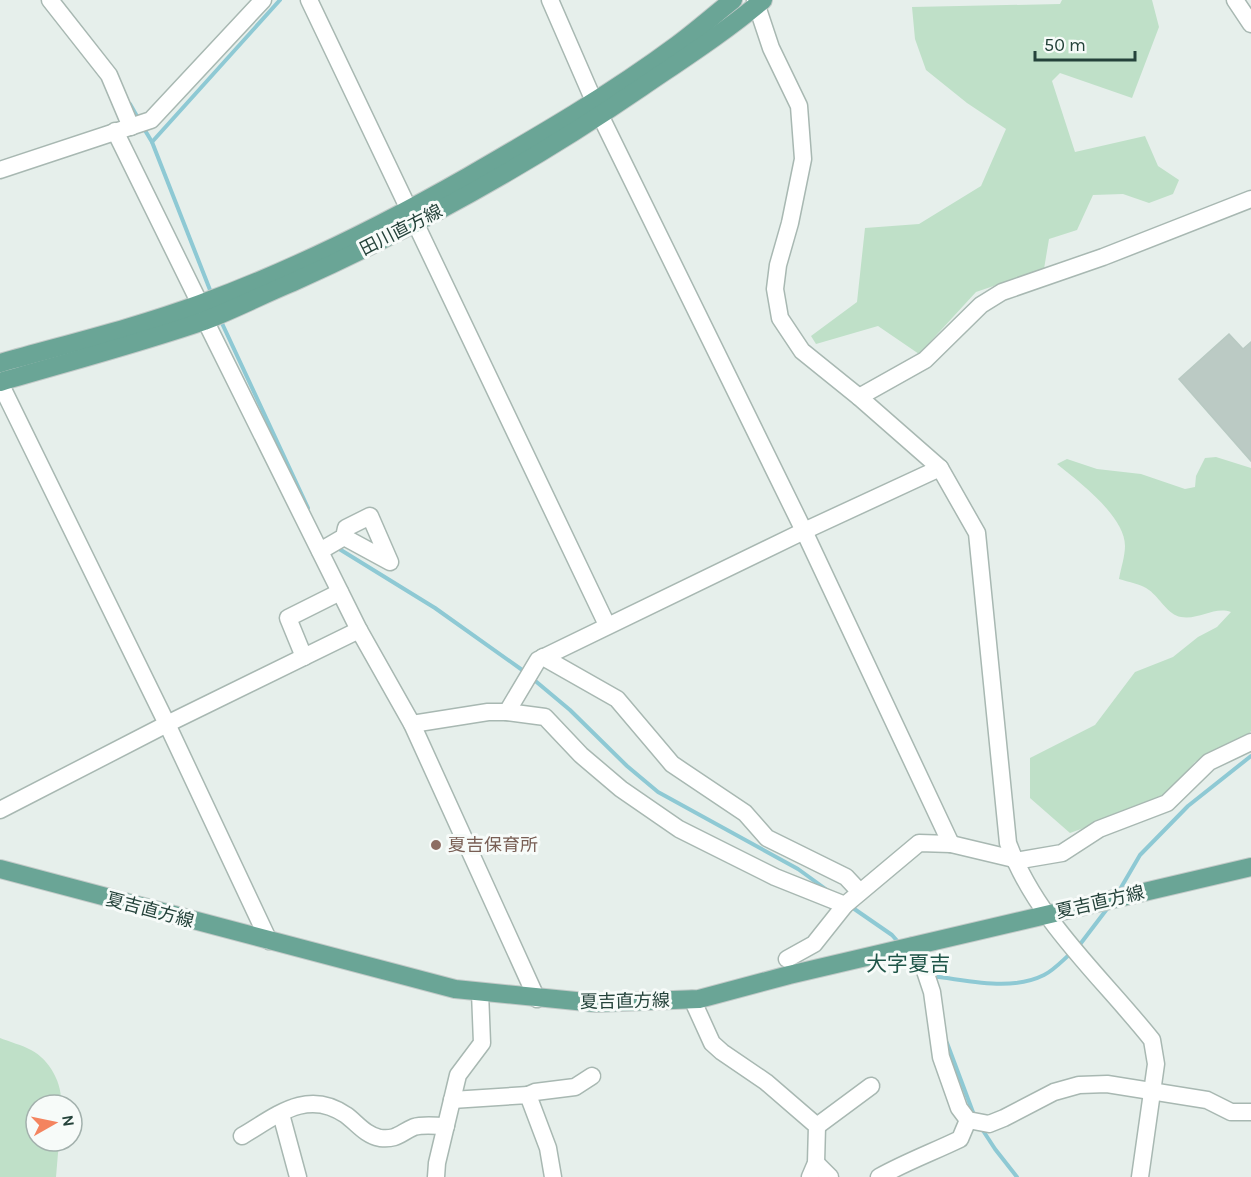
<svg xmlns="http://www.w3.org/2000/svg" width="1251" height="1177" font-family="Karla,'Noto Sans JP',sans-serif">
<style>
.green{fill:#bfe0c8}
.lines{fill:none;stroke-linecap:round;stroke-linejoin:round}
.stream{stroke:#8ec9d4;stroke-width:4}
.building{fill:#bbcac4;stroke:#b8c9c2;stroke-width:1.5}
.minor-casing{stroke:#a8b8b2;stroke-width:19}
.major-casing{stroke:#c2cac8;stroke-width:20}
.minor{stroke:#fff;stroke-width:16}
.major{stroke:#6aa596;stroke-width:18}
.education-dot{fill:#8d6e63;stroke:#f7fbf9;stroke-width:2}
.labels{text-anchor:middle;dominant-baseline:central;stroke-width:6;stroke-linejoin:round;paint-order:stroke}
.street-label{font-size:18px;fill:#24423a;stroke:#f7fbf9}
.education-label{font-size:18px;fill:#785e54;stroke:#f7fbf9;text-anchor:start}
.quarter-label{font-size:21px;fill:#1f5548;stroke:#f7fbf9}
</style>
<rect width="100%" height="100%" fill="#e6efeb"/>
<g class="green">
<path d="M1062 0H1152L1159 27 1132 98 1060 73 1052 81 1075 152 1145 136 1158 166 1179 180 1173 194 1149 203 1123 194 1093 195 1077 230 1049 239 1044 269 976 292 919 354 878 326 816 344 811 336 857 302 865 228 919 224 981 186 1006 129 967 103 926 70 915 39 912 7 1060 4Z"/>
<path d="M1216 457 1251 468V731L1245 739 1195 762 1164 799 1070 833 1030 798V758L1095 725 1135 672 1173 657 1198 637 1217 627 1231 612C1214 606 1200 620 1181 617 1168 615 1160 598 1149 590 1142 584 1128 582 1119 579 1121 568 1125 556 1125 546 1125 516 1078 481 1057 464L1067 459 1097 469 1141 474 1185 489 1195 487 1196 476 1205 458Z"/>
<path d="M0 1038C10 1042 22 1045 31 1050 50 1060 63 1084 61 1105H36V1141H59L56 1177H0Z"/>
</g>
<g class="lines">
<g class="stream">
<path d="M130 104 138 118"/>
<path d="M143 127 152 142 212 295"/>
<path d="M152 142 280 0"/>
<path d="M220 319 308 508"/>
<path d="M336 547 435 608 525 672"/>
<path d="M533 679 570 710 627 766 658 792 798 869 827 890"/>
<path d="M1119 891 1140 855 1188 806 1251 756"/>
<path d="M850 906 892 935 899 943"/>
<path d="M1078 947 1110 905"/>
<path d="M931 976C968 980 1010 992 1044 975 1054 970 1062 961 1070 954"/>
<path d="M947 1043 974 1115"/>
<path d="M982 1129 995 1149 1017 1177"/>
</g>
</g>
<path class="building" d="M1229 334 1243 349 1251 342V461L1179 379Z"/>
<g class="lines">
<g class="minor-casing">
<g id="minor">
<path d="M50 0 109 75 131 127"/>
<path d="M309 0 607 625"/>
<path d="M550 0 600 115 804 531 951 844"/>
<path d="M755 0 771 48 799 106 803 159 790 223 778 265 775 289 780 318 802 351 859 397 940 468 977 533 1008 843C1036 920 1102 977 1152 1040L1156 1064 1140 1177"/>
<path d="M1235 0 1251 24"/>
<path d="M115 131 200 304 205 320 359 630 412 724 537 999"/>
<path d="M0 170 151 120 263 0"/>
<path d="M0 383 167 724 269 941"/>
<path d="M859 397 925 360 981 305 1002 292 1103 257 1251 199"/>
<path d="M320 551 344 537 346 528 370 516 390 562 344 537"/>
<path d="M304 657 288 618 340 592"/>
<path d="M543 657 617 699 672 764 745 813 767 838 846 877 860 892"/>
<path d="M507 712 538 660 804 531 940 468"/>
<path d="M412 724 488 712H507L545 717 581 755 621 789 679 829 775 877 845 905"/>
<path d="M0 810 167 724 359 630"/>
<path d="M1015 861 1062 853 1099 829 1167 803 1209 762 1251 742"/>
<path d="M912 946 924 968 932 992 941 1057 959 1108 968 1120 989 1124 1004 1118 1054 1092 1079 1085 1107 1084 1207 1100 1231 1112H1251"/>
<path d="M787 959 814 944 845 905 919 843 951 844 1014 859"/>
<path d="M692 999 712 1043 722 1052 766 1082 817 1126 816 1163 810 1177"/>
<path d="M528 1095 535 1092 575 1087 592 1076"/>
<path d="M452 1100 528 1095 548 1148 553 1177"/>
<path d="M281 1114 298 1177"/>
<path d="M817 1126 871 1086"/>
<path d="M242 1136C276 1116 307 1088 346 1115 357 1123 365 1135 380 1138 397 1140 400 1133 414 1127 423 1124 436 1126 446 1126"/>
<path d="M816 1163 830 1177"/>
<path d="M436 1177 437 1163 458 1075 482 1043 480 992"/>
<path d="M879 1177C906 1162 933 1152 960 1139L968 1120"/>
</g>
</g>
<g class="major-casing">
<g id="major">
<path d="M0 363C67 344 135 328 200 304 293 270 383 225 469 176 540 135 611 94 677 45 696 31 714 15 733 0"/>
<path d="M0 382C68 362 137 344 204 321 233 310 262 295 291 283 414 228 531 163 642 87 683 59 725 32 763 0"/>
<path d="M0 869 455 989 596 1003 699 999 789 975 1251 867"/>
</g>
</g>
<use href="#minor" class="minor"/>
<use href="#major" class="major"/>
</g>
<circle class="education-dot" cx="436" cy="845" r="6"/>
<g class="labels">
<g class="street-label">
<text transform="translate(401 230) rotate(-27)">田川直方線</text>
<text transform="translate(1100 902) rotate(-13)">夏吉直方線</text>
<text transform="translate(150 910) rotate(15)">夏吉直方線</text>
<text transform="translate(625 1001) rotate(-1)">夏吉直方線</text>
</g>
<g class="education-label">
<text x="448" y="845">夏吉保育所</text>
</g>
<g class="quarter-label">
<text x="908" y="964">大字夏吉</text>
</g>
</g>
<g transform="translate(54 1123) rotate(81)"><circle r="28" fill="#f7fbf9" stroke="#a3b1ad" stroke-width="1.5"/>
<path d="M0-4.5L10 22L0 15L-10 22Z" fill="#f4845f"/>
<text y="-9" font-size="16" font-weight="bold" text-anchor="middle" fill="#24423a">N</text>
</g>
<path d="M1035 51v9h100v-9" fill="none" stroke="#24423a" stroke-width="3"/>
<text x="1044" y="51" font-size="18" fill="#24423a" stroke="#f7fbf9" stroke-width="4.5" paint-order="stroke">50 m</text>
</svg>
